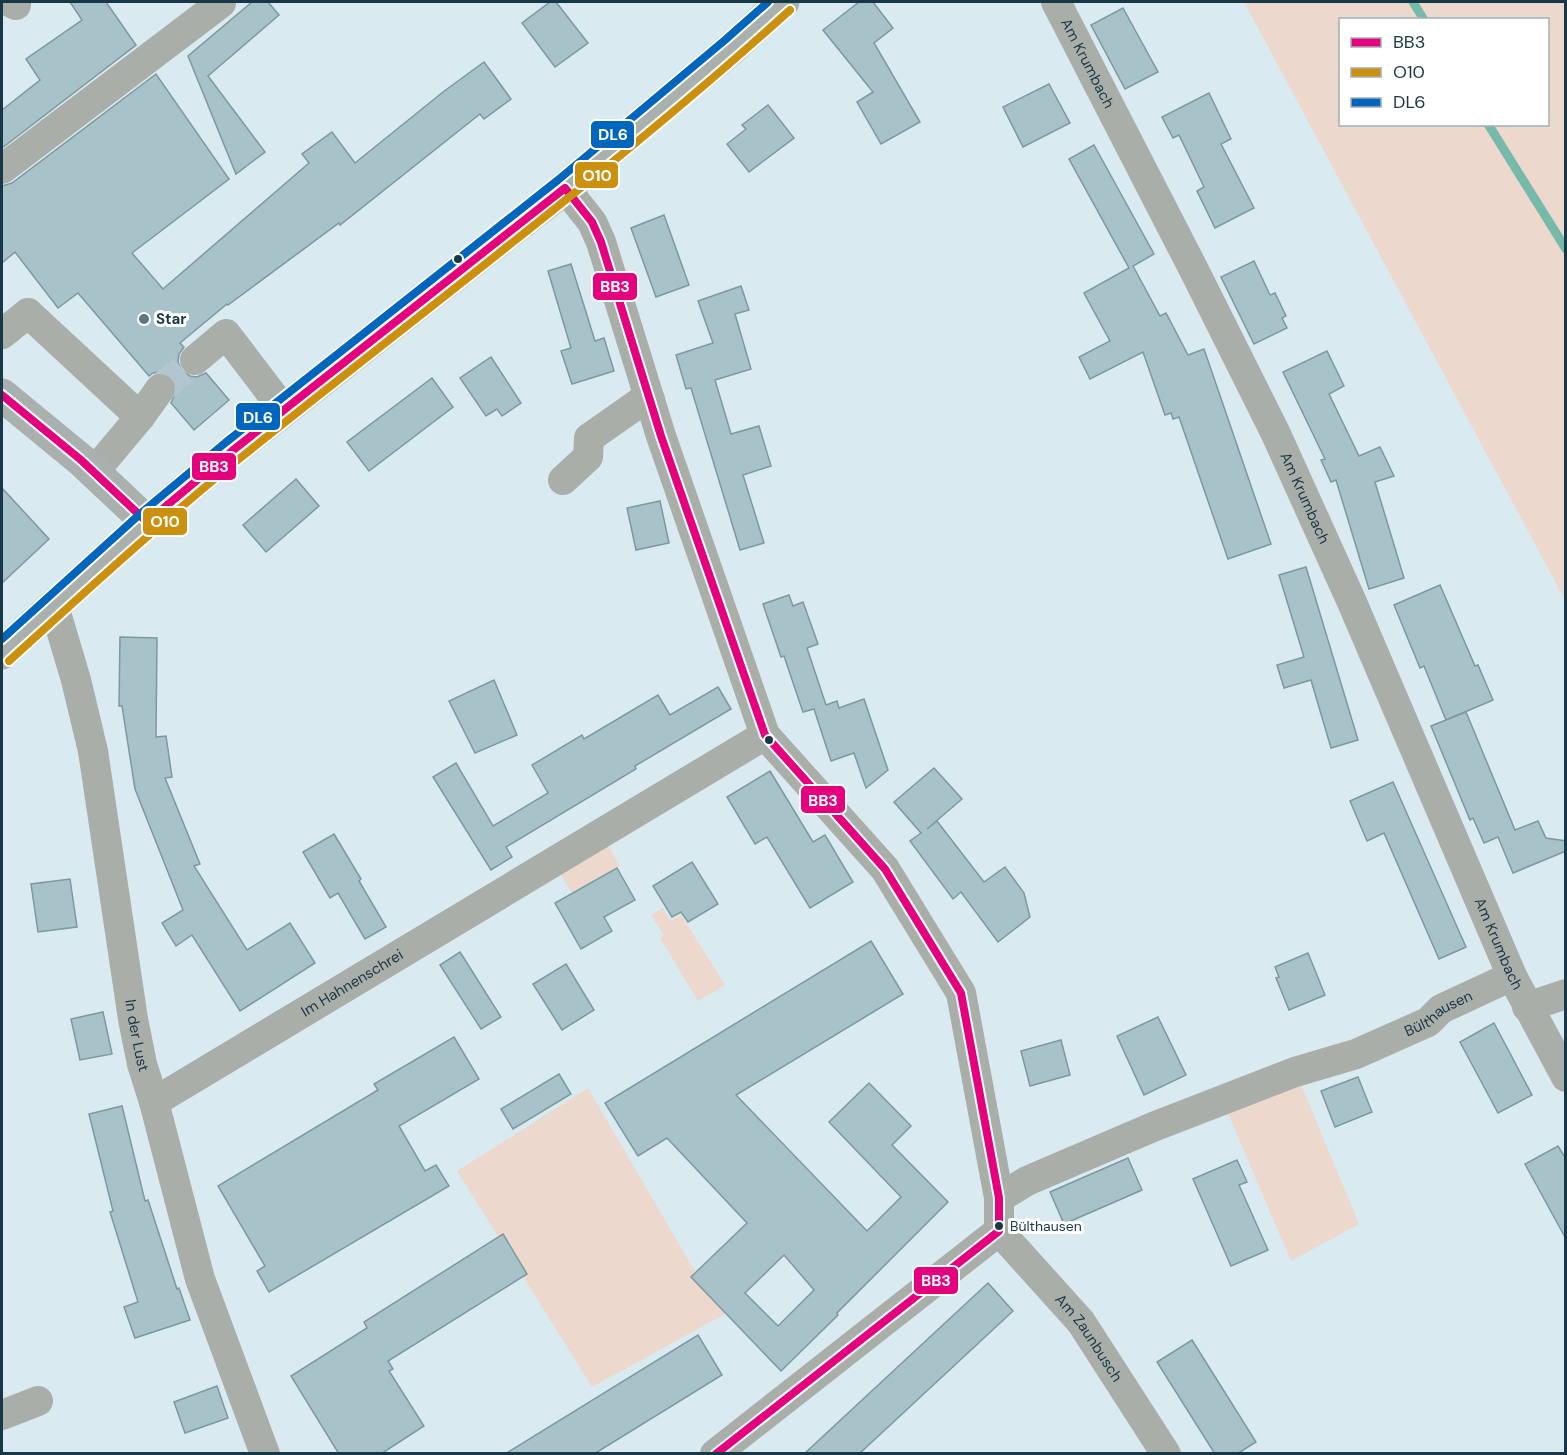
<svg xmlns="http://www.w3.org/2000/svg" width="1567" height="1455" font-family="'DM Sans',sans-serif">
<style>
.green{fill:#ecd8cd;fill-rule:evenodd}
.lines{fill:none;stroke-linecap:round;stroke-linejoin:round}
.stream{stroke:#78baa9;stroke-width:9}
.building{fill:#a8c2c9;stroke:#7c999f;stroke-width:1.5;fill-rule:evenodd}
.minor-tunnel{stroke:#b3c6cf;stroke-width:30;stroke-dasharray:30 15;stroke-linecap:butt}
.minor{stroke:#aaaea9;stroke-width:30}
.major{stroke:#a9b0ad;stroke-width:33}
.bus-1-casing{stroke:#fff;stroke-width:12}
.bus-2-casing{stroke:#fff;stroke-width:12}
.bus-3-casing{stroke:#fff;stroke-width:12}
.bus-1{stroke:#e5007d;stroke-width:8}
.bus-2{stroke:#cb900e;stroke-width:8}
.bus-3{stroke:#0065bd;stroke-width:8}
.bus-dot{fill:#193847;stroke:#fff;stroke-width:2}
.poi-dot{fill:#5d7682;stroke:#fff;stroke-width:2}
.labels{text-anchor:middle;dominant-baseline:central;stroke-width:6;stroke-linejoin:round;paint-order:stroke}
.bus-label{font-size:14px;fill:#193847;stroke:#fff;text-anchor:start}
.street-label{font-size:15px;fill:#193847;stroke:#fff}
.poi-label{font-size:15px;font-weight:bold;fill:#193847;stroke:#fff;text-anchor:start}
.line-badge{stroke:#fff;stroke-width:2}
.badge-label{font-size:16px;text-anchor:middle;font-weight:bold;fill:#fff}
</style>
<rect width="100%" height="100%" fill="#daeaf1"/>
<g class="green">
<path d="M1244 2H1565V600ZM1340 20H1548V124H1340Z"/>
<path d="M607 844 620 866 572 893 560 873Z"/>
<path d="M663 908 671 921 681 915 725 985 698 1001 660 938 664 935 651 915Z"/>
<path d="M1300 1082 1359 1224 1291 1261 1226 1109Z"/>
<path d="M588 1088 690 1263 725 1314 592 1387 457 1171Z"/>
</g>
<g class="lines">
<g class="stream">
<path d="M1413 2 1424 20"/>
<path d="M1488 124 1566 249"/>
</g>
</g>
<g class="building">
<path d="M70 2H106L136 45 2 148V110L40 80 26 59 82 20Z"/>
<path d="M252 2H268L279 15 208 76 265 152 236 174 188 56Z"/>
<path d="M550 2H556L588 43 555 67 522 23Z"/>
<path d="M859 2H873L893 28 874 43 920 122 881 144 857 102 873 92 823 30Z"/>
<path d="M1123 8 1158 72 1125 89 1091 25Z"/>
<path d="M484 62 511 99 484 119 480 114 340 225 339 223 228 305 227 304 180 343 184 347 179 354 178 362 182 371 190 376 197 377 206 373 229 400 194 430 171 403 177 390 175 381 170 375 161 372 153 373 149 376 78 293 58 308 15 252 2 263V186L12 183 156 74 229 179 132 253 163 289 309 163 302 154 332 132 355 163 443 92Z"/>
<path d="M1049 84 1070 123 1023 147 1003 107Z"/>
<path d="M1209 93 1231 139 1221 144 1254 208 1215 228 1197 191 1204 187 1179 135 1173 138 1162 117Z"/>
<path d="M768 105 794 138 749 172 727 144 746 129 742 125Z"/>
<path d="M1094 145 1154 254 1133 266 1160 316 1166 313 1188 355 1204 349 1271 544 1228 559 1179 417 1173 419 1171 413 1165 415 1143 352 1090 379 1079 357 1110 341 1084 293 1129 268 1069 159Z"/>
<path d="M664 215 689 285 656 297 631 228Z"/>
<path d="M1254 261 1270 295 1275 293 1286 316 1282 318 1287 328 1254 344 1221 277Z"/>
<path d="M571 264 595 341 604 338 614 371 572 384 561 351 571 348 548 271Z"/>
<path d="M741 286 749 310 735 314 751 369 715 380 731 434 759 426 771 466 743 475 764 543 740 550 691 388 686 389 676 355 713 343 698 301Z"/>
<path d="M1327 351 1344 386 1329 394 1359 456 1380 447 1394 476 1375 482 1404 578 1369 589 1336 480 1331 482 1321 460 1325 459 1283 372Z"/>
<path d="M491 357 521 403 502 416 497 409 486 416 460 378Z"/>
<path d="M432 378 453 407 369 471 347 442Z"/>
<path d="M296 479 319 506 266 552 243 525Z"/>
<path d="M2 488 49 539 2 583Z"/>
<path d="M660 501 669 543 636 550 627 508Z"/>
<path d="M1306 567 1358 740 1331 748 1311 680 1284 688 1277 665 1304 657 1279 575Z"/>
<path d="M1440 585 1475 666 1478 665 1493 700 1446 720 1424 666 1420 668 1394 605Z"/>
<path d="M789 595 793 606 803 602 818 644 807 648 826 705 837 701 839 708 864 699 888 770 866 788 854 753 831 761 814 709 803 712 784 656 781 657 763 604Z"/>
<path d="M120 637 157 638 156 737 166 736 172 777 165 778 200 864 194 866 247 950 290 923 315 963 240 1011 192 935 176 946 162 923 183 910 135 789 122 706H119Z"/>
<path d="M494 680 517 735 475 753 449 701Z"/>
<path d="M718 687 731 709 635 766 636 769 506 847 512 857 491 870 433 777 456 763 493 826 548 793 532 765 582 735 584 739 658 695 670 715Z"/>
<path d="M1466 712 1515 830 1538 821 1546 838 1566 841V851L1513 873 1498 837 1484 843 1473 818 1470 820 1431 726Z"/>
<path d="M934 768 962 799 927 829 937 821 984 882 1005 867 1024 893 1030 917 998 942 961 892 953 899 910 841 921 833 894 802Z"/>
<path d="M770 771 813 842 825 835 853 882 810 908 767 837 755 844 727 797Z"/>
<path d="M1393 782 1466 947 1439 959 1384 833 1367 841 1350 801Z"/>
<path d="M334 834 361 879 359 881 386 927 365 939 338 893 330 898 303 852Z"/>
<path d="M692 862 718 904 688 922 681 912 672 917 653 886Z"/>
<path d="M617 868 635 900 604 917 612 931 581 949 555 903Z"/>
<path d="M70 879 77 927 38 932 31 884Z"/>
<path d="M871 941 903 994 736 1095 867 1231 901 1197 829 1122 869 1083 911 1126 892 1145 948 1202 837 1313 838 1315 781 1371 691 1277 747 1223 667 1138 638 1156 605 1103ZM784 1255 814 1290 778 1326 745 1293Z"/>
<path d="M460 952 501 1017 481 1029 440 965Z"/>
<path d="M1308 953 1325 995 1289 1010 1276 978 1279 977 1275 967Z"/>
<path d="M566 964 594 1010 562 1030 533 984Z"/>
<path d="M103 1012 112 1054 80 1060 71 1019Z"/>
<path d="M1158 1017 1186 1075 1144 1095 1117 1036Z"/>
<path d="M1494 1023 1532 1095 1498 1113 1460 1042Z"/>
<path d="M454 1037 479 1079 399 1126 425 1171 436 1165 449 1186 269 1292 257 1271 265 1266 218 1186 378 1090 374 1084Z"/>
<path d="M1061 1040 1070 1075 1030 1086 1021 1051Z"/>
<path d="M559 1074 571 1094 513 1129 501 1109Z"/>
<path d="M1358 1077 1372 1112 1335 1127 1321 1091Z"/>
<path d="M122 1106 145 1201 148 1200 177 1289 179 1288 190 1320 135 1338 124 1307 138 1302 110 1212 113 1211 89 1114Z"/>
<path d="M1558 1146 1566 1159V1239L1525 1164Z"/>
<path d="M1128 1158 1142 1190 1064 1224 1050 1192Z"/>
<path d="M1237 1160 1247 1182 1239 1185 1268 1250 1231 1266 1193 1179Z"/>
<path d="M503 1234 527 1274 388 1361 393 1369 389 1371 424 1426 381 1454H339L291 1376 367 1328 364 1322Z"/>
<path d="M988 1283 1013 1311 859 1454H804Z"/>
<path d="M698 1335 722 1375 594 1454H505Z"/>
<path d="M1192 1340 1256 1442 1237 1454H1215L1157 1362Z"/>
<path d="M217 1386 228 1418 185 1433 174 1402Z"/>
</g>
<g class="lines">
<path class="minor-tunnel" d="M160 389 195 360"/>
<g class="minor">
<path d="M10 2 16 5"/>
<path id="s1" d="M1056 2 1195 272 1275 432 1351 600 1512 976 1566 1077"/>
<path d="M2 169 221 3"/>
<path d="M565 188 592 222 601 242 661 436 765 735 885 869 961 993 999 1198V1231"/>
<path d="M2 334 28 313 140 417"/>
<path d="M195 360 226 334 284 410"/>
<path d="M94 472 140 417 160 389"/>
<path d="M563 480 588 457 589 438 639 403 650 400"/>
<path id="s2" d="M54 606 76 680 93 751 133 1019 142 1064 154 1102 200 1279 265 1454"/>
<path d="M1527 1007 1566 994"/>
<path id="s3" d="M154 1102 765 735"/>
<path id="s4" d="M999 1198 1027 1181 1153 1127 1295 1072 1356 1054 1428 1022 1441 1009 1512 976"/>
<path id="s5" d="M999 1231 1081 1322 1166 1454"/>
<path d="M2 1415 38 1401"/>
<path d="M715 1454 999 1231"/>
</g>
<g class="major">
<path d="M2 395 81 460 147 522"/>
<path d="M2 653 147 522 232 451 565 188 732 48 783 2"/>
</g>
<g class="bus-1-casing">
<path id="bus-1" d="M2 395 81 460 147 522 232 451 565 188 592 222 601 242 661 436 765 735 885 869 961 993 999 1198V1231L716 1454"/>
</g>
<g class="bus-2-casing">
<path id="bus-2" d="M9 661C85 592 160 523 239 459 424 310 614 169 790 10"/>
</g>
<g class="bus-3-casing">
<path id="bus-3" d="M2 639 140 514 225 443 558 180 725 40 768 2"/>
</g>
<use href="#bus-1" class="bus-1"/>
<use href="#bus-2" class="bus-2"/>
<use href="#bus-3" class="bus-3"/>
</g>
<g class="bus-dot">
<circle cx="458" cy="259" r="5"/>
<circle cx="769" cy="740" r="5"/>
<circle cx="999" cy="1226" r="5"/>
</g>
<circle class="poi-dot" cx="144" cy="319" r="6"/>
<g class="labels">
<g class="bus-label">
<text x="1010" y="1226">Bülthausen</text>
</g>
<g class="street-label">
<text stroke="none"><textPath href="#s1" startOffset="69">Am Krumbach</textPath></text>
<text stroke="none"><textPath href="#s1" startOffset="555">Am Krumbach</textPath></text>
<text stroke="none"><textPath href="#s1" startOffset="1041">Am Krumbach</textPath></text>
<text stroke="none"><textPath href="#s3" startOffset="231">Im Hahnenschrei</textPath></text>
<text stroke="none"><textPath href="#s4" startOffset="478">Bülthausen</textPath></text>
<text stroke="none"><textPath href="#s2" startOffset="438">In der Lust</textPath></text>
<text stroke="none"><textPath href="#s5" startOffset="140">Am Zaunbusch</textPath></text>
</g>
<g class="poi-label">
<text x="156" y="319">Star</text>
</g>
</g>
<g class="line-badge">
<rect x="590" y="120" width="45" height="29" rx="6" fill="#0065bd"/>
<rect x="574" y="161" width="45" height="28" rx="6" fill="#cb900e"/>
<rect x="592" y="272" width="46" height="29" rx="6" fill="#e5007d"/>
<rect x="235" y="402" width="46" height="29" rx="6" fill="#0065bd"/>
<rect x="191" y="452" width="46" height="29" rx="6" fill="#e5007d"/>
<rect x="142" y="507" width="46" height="29" rx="6" fill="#cb900e"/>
<rect x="800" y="785" width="46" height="29" rx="6" fill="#e5007d"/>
<rect x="913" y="1266" width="46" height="29" rx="6" fill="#e5007d"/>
</g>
<g class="badge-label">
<text x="613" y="140">DL6</text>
<text x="597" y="181">O10</text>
<text x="615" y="292">BB3</text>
<text x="258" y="423">DL6</text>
<text x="214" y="472">BB3</text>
<text x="165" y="527">O10</text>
<text x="823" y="806">BB3</text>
<text x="936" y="1286">BB3</text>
</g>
<rect width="1567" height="1455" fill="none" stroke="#193847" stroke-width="6"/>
<rect x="1339" y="18" width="210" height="108" fill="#ffffff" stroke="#a3afb5" stroke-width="1.5"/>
<rect x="1351" y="38" width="30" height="9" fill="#e5007d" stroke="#a3afb5" stroke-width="1.5"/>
<text x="1393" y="48" font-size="18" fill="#193847">BB3</text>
<rect x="1351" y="68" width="30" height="9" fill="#cb900e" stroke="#a3afb5" stroke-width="1.5"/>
<text x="1393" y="78" font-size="18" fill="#193847">O10</text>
<rect x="1351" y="98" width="30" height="9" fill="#0065bd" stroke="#a3afb5" stroke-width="1.5"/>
<text x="1393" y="108" font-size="18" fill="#193847">DL6</text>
</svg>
